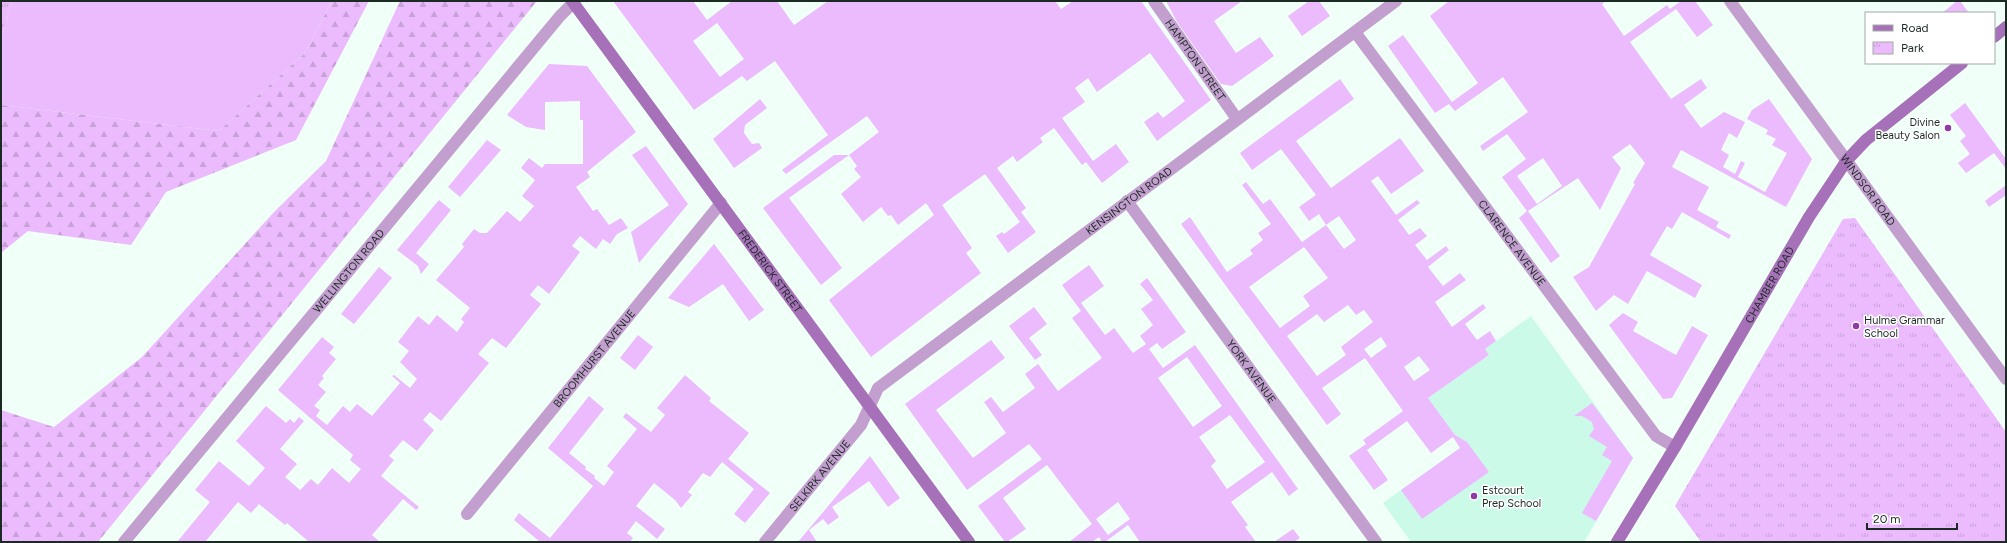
<svg xmlns="http://www.w3.org/2000/svg" width="2007" height="543" font-family="Figtree,sans-serif">
<style>
.built{fill:#ccfae8}
.green{fill:#ebbbfd;fill-rule:evenodd}
.forest{fill:url(#forest-firs)}
.park{fill:url(#park-tufts)}
.lines{fill:none;stroke-linecap:round;stroke-linejoin:round}
.street{stroke:#c39fcf;stroke-width:12}
.secondary{stroke:#a671b8;stroke-width:12}
.poi-dot{fill:#8e3aa8;stroke:#fff;stroke-width:1.5}
.labels{text-anchor:middle;dominant-baseline:central;stroke-width:3;stroke-linejoin:round;paint-order:stroke}
.street-label{font-size:11px;fill:#1c2a24;stroke:#fff}
.poi-label{font-size:11px;fill:#1c2a24;stroke:#fff;text-anchor:start}
</style>
<defs>
<pattern id="forest-firs" width="22" height="20" patternUnits="userSpaceOnUse"><rect width="22" height="20" fill="#ebbbfd"/><path d="M5 1l3.5 6h-7zM16 11l3.5 6h-7z" fill="#c9a1d9"/></pattern>
<pattern id="park-tufts" width="24" height="20" patternUnits="userSpaceOnUse"><rect width="24" height="20" fill="#ebbbfd"/><path d="M3 7l-1-3M5 7V3M7 7l1-3M15 17l-1-3M17 17v-4M19 17l1-3" fill="none" stroke="#c9a1d9"/></pattern>
</defs>
<rect width="100%" height="100%" fill="#f0fff8"/>
<path class="built" d="M1531 316 1633 458 1584 542H1411L1383 503 1467 443 1455 435 1428 398 1489 355 1485 349Z"/>
<g class="green">
<path d="M12 1H332L304 54 219 131 1 105V39Z"/>
<path d="M613 1H693L707 20 732 1H777L794 25 828 1H1055L1061 9 1073 1H1141L1211 100 1157 141 1144 122 1158 112 1163 118 1185 101 1150 53 1097 92 1088 78 1075 88 1085 102 1062 118 1093 161 1116 144 1129 162 1102 183 1086 162 1082 165 1054 128 1040 138 1043 142 1017 162 1013 156 997 168 1026 208 1021 212 1036 232 1008 253 996 236 1002 232 1004 234 1020 222 985 174 942 205 972 248 966 253 981 273 871 357 829 300 934 215 926 203 898 225 891 215 888 216 881 207 863 222 841 194 861 177 854 169 857 166 849 155 789 198 842 268 821 285 763 208 834 155H849L879 132 867 116 786 174 782 170 828 135 775 61 747 81 742 76 694 110ZM717 23 744 59 720 77 693 41Z"/>
<path d="M1166 1H1242L1214 21 1236 53 1260 37 1274 56 1232 86 1221 84 1177 22Z"/>
<path d="M1309 1H1319L1330 16 1302 36 1288 16Z"/>
<path d="M1449 1H1606L1602 4 1624 36 1667 5 1670 9 1681 1H1695L1713 25 1697 37 1676 9 1630 42 1671 99 1701 79 1707 88 1684 105 1701 128 1724 112 1745 122 1737 138 1729 133 1721 150 1729 155 1723 167 1735 174 1741 161 1745 163 1738 177 1765 192 1787 153 1772 145 1776 139 1766 134 1768 130 1747 119 1752 110 1769 99 1812 159 1786 207 1681 150 1672 167 1709 187 1697 210 1719 222 1716 227 1731 235 1729 239 1682 212 1672 229 1667 226 1650 255 1702 285 1695 298 1647 271 1628 304 1614 295 1596 311 1573 277 1589 267 1635 184 1633 183 1645 163 1630 144 1612 157 1621 168 1600 210 1578 178 1528 211 1560 256 1551 263 1519 218 1527 211 1502 177 1526 159 1507 134 1483 151 1480 146 1528 112 1503 77 1455 111 1449 104 1435 113 1388 46 1403 35 1452 102 1478 83 1430 16ZM1543 158 1562 186 1537 204 1517 176Z"/>
<path d="M1957 1H1960L1969 13H1942Z"/>
<path d="M549 64 587 66 636 132 587 172 590 177 576 187 593 211 597 209 609 225 621 218 628 228 617 234 610 244 603 239 596 249 580 236 572 246 580 252 549 294 538 285 530 295 541 304 506 348 492 338 478 354 489 363 441 421 430 412 423 420 434 430 417 451 403 440 389 456 394 460 381 476 419 507 416 510 403 499 372 535 380 542H309L287 523 285 525 259 504 251 513 238 502 205 542H177L210 502 195 490 219 461 249 486 265 468 236 441 266 406 286 423 290 419 294 423 299 417 304 421 280 449 297 464 285 477 300 490 311 479 318 485 332 468 349 483 361 469 350 460 353 455 278 390 322 337 334 347 329 353 336 359 322 376 324 378 318 385 326 392 314 406 320 410 316 416 327 425 343 406 350 412 357 404 372 416 400 383 392 376 394 375 410 388 417 379 400 362 409 351 398 342 418 316 429 325 437 315 457 332 464 322 461 319 470 308 436 280 464 247 462 244 474 229 480 233H487L507 211 520 222 534 206 522 196 535 180 521 168 529 158 542 168 545 164H583V120H580V101L545 102V130L526 127 507 115Z"/>
<path d="M1340 79 1354 99 1296 141 1331 188 1400 138 1424 171 1391 194 1378 176 1371 181 1396 215 1417 200 1420 203 1398 220 1409 235 1420 228 1427 236 1415 245 1427 260 1446 246 1449 250 1428 267 1443 286 1460 273 1466 280 1435 302 1452 327 1483 304 1486 308 1465 324 1477 340 1490 331 1496 341 1485 349 1489 355 1428 398 1455 435 1467 442 1489 472 1422 519 1401 490 1460 448 1453 437 1431 453 1407 421 1367 450 1388 480 1374 490 1349 456 1366 444 1363 440 1403 411 1365 358 1322 388 1341 414 1327 425 1181 224 1190 217 1227 272 1253 254 1250 250 1263 240 1258 233 1271 224 1242 185 1246 182 1263 204 1270 199 1302 242 1326 225 1319 214 1309 221 1299 207 1316 195 1281 149 1252 170 1240 153ZM1339 216 1356 240 1344 249 1326 225ZM1304 247 1328 278 1303 296 1310 306 1280 328 1249 287ZM1348 305 1356 315 1364 310 1373 322 1341 347 1346 355 1317 376 1287 336 1317 314 1324 322ZM1381 337 1387 346 1371 358 1364 349ZM1419 356 1430 370 1414 381 1404 367Z"/>
<path d="M760 99 767 108 745 125 744 133 752 144 759 143 762 148 734 168 713 139Z"/>
<path d="M1965 103 2006 159V169L1994 153 1966 173 1958 163 1970 154 1960 141 1966 136 1950 115Z"/>
<path d="M487 140 501 150 460 197 448 187Z"/>
<path d="M646 146 688 204 639 263 631 232 669 205 632 155Z"/>
<path d="M2006 185V195L1989 207 1985 201Z"/>
<path d="M439 200 451 210 416 253 429 264 421 274 418 266 397 250Z"/>
<path d="M714 244 764 310 749 321 723 284 689 307 668 298Z"/>
<path d="M1089 265 1104 286 1081 303 1105 335 1114 328 1133 353 1146 344 1140 336 1153 325 1141 309 1153 300 1140 284 1147 278 1186 332 1162 349 1157 343 1149 349 1163 368 1195 345 1298 489 1289 496 1272 472 1231 502 1248 525 1245 527 1256 542H1140L1128 525 1105 542H1102L1099 537 1092 542H1069L1092 524 1047 465 1003 498 1026 529 1007 542H1005L978 506 1042 459 1029 444 967 490 905 404 991 340 1005 358 936 410 973 458 1006 433 984 402 991 397 1003 412 1035 388 1025 374 1038 364 1058 391 1102 358 1072 318 1081 311 1062 285ZM1187 357 1222 406 1193 427 1158 378ZM1230 415 1265 462 1227 489 1211 466 1216 461 1199 437ZM1118 502 1130 519 1108 535 1096 519Z"/>
<path d="M379 267 392 278 354 324 341 314Z"/>
<path d="M1034 307 1047 324 1029 338 1042 355 1035 360 1009 326Z"/>
<path d="M1623 313 1638 322 1633 331 1676 355 1692 326 1708 335 1672 398 1663 399 1609 325Z"/>
<path d="M638 335 653 347 635 370 620 358Z"/>
<path d="M685 375 711 398 709 401 749 433 728 459 770 493 745 523 734 514 754 489 722 462 710 477 703 473 688 492 692 495 681 508 675 500 654 483 636 506 665 529 657 539 636 521 627 533 633 538 630 542H540L514 520 519 513 550 538 593 486 548 448 589 396 604 409 569 453 586 467 585 469 595 476 594 478 604 486 614 472 607 466 637 429 623 417 626 413 651 432 665 415 657 408Z"/>
<path d="M1592 403 1633 458 1596 521 1582 513 1612 461 1602 455 1607 447 1589 436 1594 429 1592 422 1582 416H1574Z"/>
<path d="M870 456 900 498 888 507 869 481 832 507 839 517 828 525 823 519 809 530 817 542H798Z"/>
<path d="M1293 529 1300 538 1294 542H1274Z"/>
</g>
<g class="forest">
<path d="M332 1H369L296 140 166 192 131 245 28 231 1 253V105L219 131 304 54Z"/>
<path d="M400 1H537L98 542H1V410L54 427 142 357 275 211 326 161Z"/>
</g>
<g class="park">
<path d="M1 1H12L1 39Z"/>
<path d="M1855 218 2006 432V542H1701L1675 506 1843 219Z"/>
</g>
<g class="lines">
<g class="street">
<path id="s1" d="M1154 1 1237 119"/>
<path id="s2" d="M1730 1 2006 379"/>
<path id="s3" d="M1355 32 1656 436 1675 447"/>
<path id="s4" d="M1127 201 1376 542"/>
<path id="s5" d="M467 514 721 203"/>
<path id="s6" d="M124 542 560 16 575 1"/>
<path id="s7" d="M765 542 861 425 878 388 1396 1"/>
</g>
<g class="secondary">
<path id="s8" d="M572 1 969 542"/>
<path d="M1994 37 2006 27"/>
<path id="s9" d="M1617 542 1675 447 1809 217 1847 160 1866 140 1962 63"/>
</g>
</g>
<g class="poi-dot">
<circle cx="1948" cy="128" r="4"/>
<circle cx="1856" cy="326" r="4"/>
<circle cx="1474" cy="496" r="4"/>
</g>
<g class="labels">
<g class="street-label">
<text stroke="none"><textPath href="#s1" startOffset="72">HAMPTON STREET</textPath></text>
<text stroke="none"><textPath href="#s2" startOffset="234">WINDSOR ROAD</textPath></text>
<text stroke="none"><textPath href="#s7" startOffset="505">KENSINGTON ROAD</textPath></text>
<text stroke="none"><textPath href="#s3" startOffset="263">CLARENCE AVENUE</textPath></text>
<text stroke="none"><textPath href="#s6" startOffset="352">WELLINGTON ROAD</textPath></text>
<text stroke="none"><textPath href="#s8" startOffset="335">FREDERICK STREET</textPath></text>
<text stroke="none"><textPath href="#s9" startOffset="299">CHAMBER ROAD</textPath></text>
<text stroke="none"><textPath href="#s5" startOffset="201">BROOMHURST AVENUE</textPath></text>
<text stroke="none"><textPath href="#s4" startOffset="211">YORK AVENUE</textPath></text>
<text stroke="none"><textPath href="#s7" startOffset="86">SELKIRK AVENUE</textPath></text>
</g>
<g class="poi-label">
<text x="1940" y="122" text-anchor="end">Divine<tspan x="1940" dy="13">Beauty Salon</tspan></text>
<text x="1864" y="320">Hulme Grammar<tspan x="1864" dy="13">School</tspan></text>
<text x="1482" y="490">Estcourt<tspan x="1482" dy="13">Prep School</tspan></text>
</g>
</g>
<rect width="2007" height="543" fill="none" stroke="#1c2a24" stroke-width="4"/>
<rect x="1865" y="12" width="130" height="52" fill="#ffffff" stroke="#a4aaa7"/>
<rect x="1873" y="25" width="20" height="6" fill="#a671b8" stroke="#a4aaa7"/>
<text x="1901" y="32" font-size="12" fill="#1c2a24">Road</text>
<rect x="1873" y="42" width="20" height="12" fill="url(#park-tufts)" stroke="#a4aaa7"/>
<text x="1901" y="52" font-size="12" fill="#1c2a24">Park</text>
<path d="M1867 523v6h90v-6" fill="none" stroke="#1c2a24" stroke-width="2"/>
<text x="1873" y="523" font-size="12" fill="#1c2a24" stroke="#ffffff" stroke-width="3" paint-order="stroke">20 m</text>
</svg>
